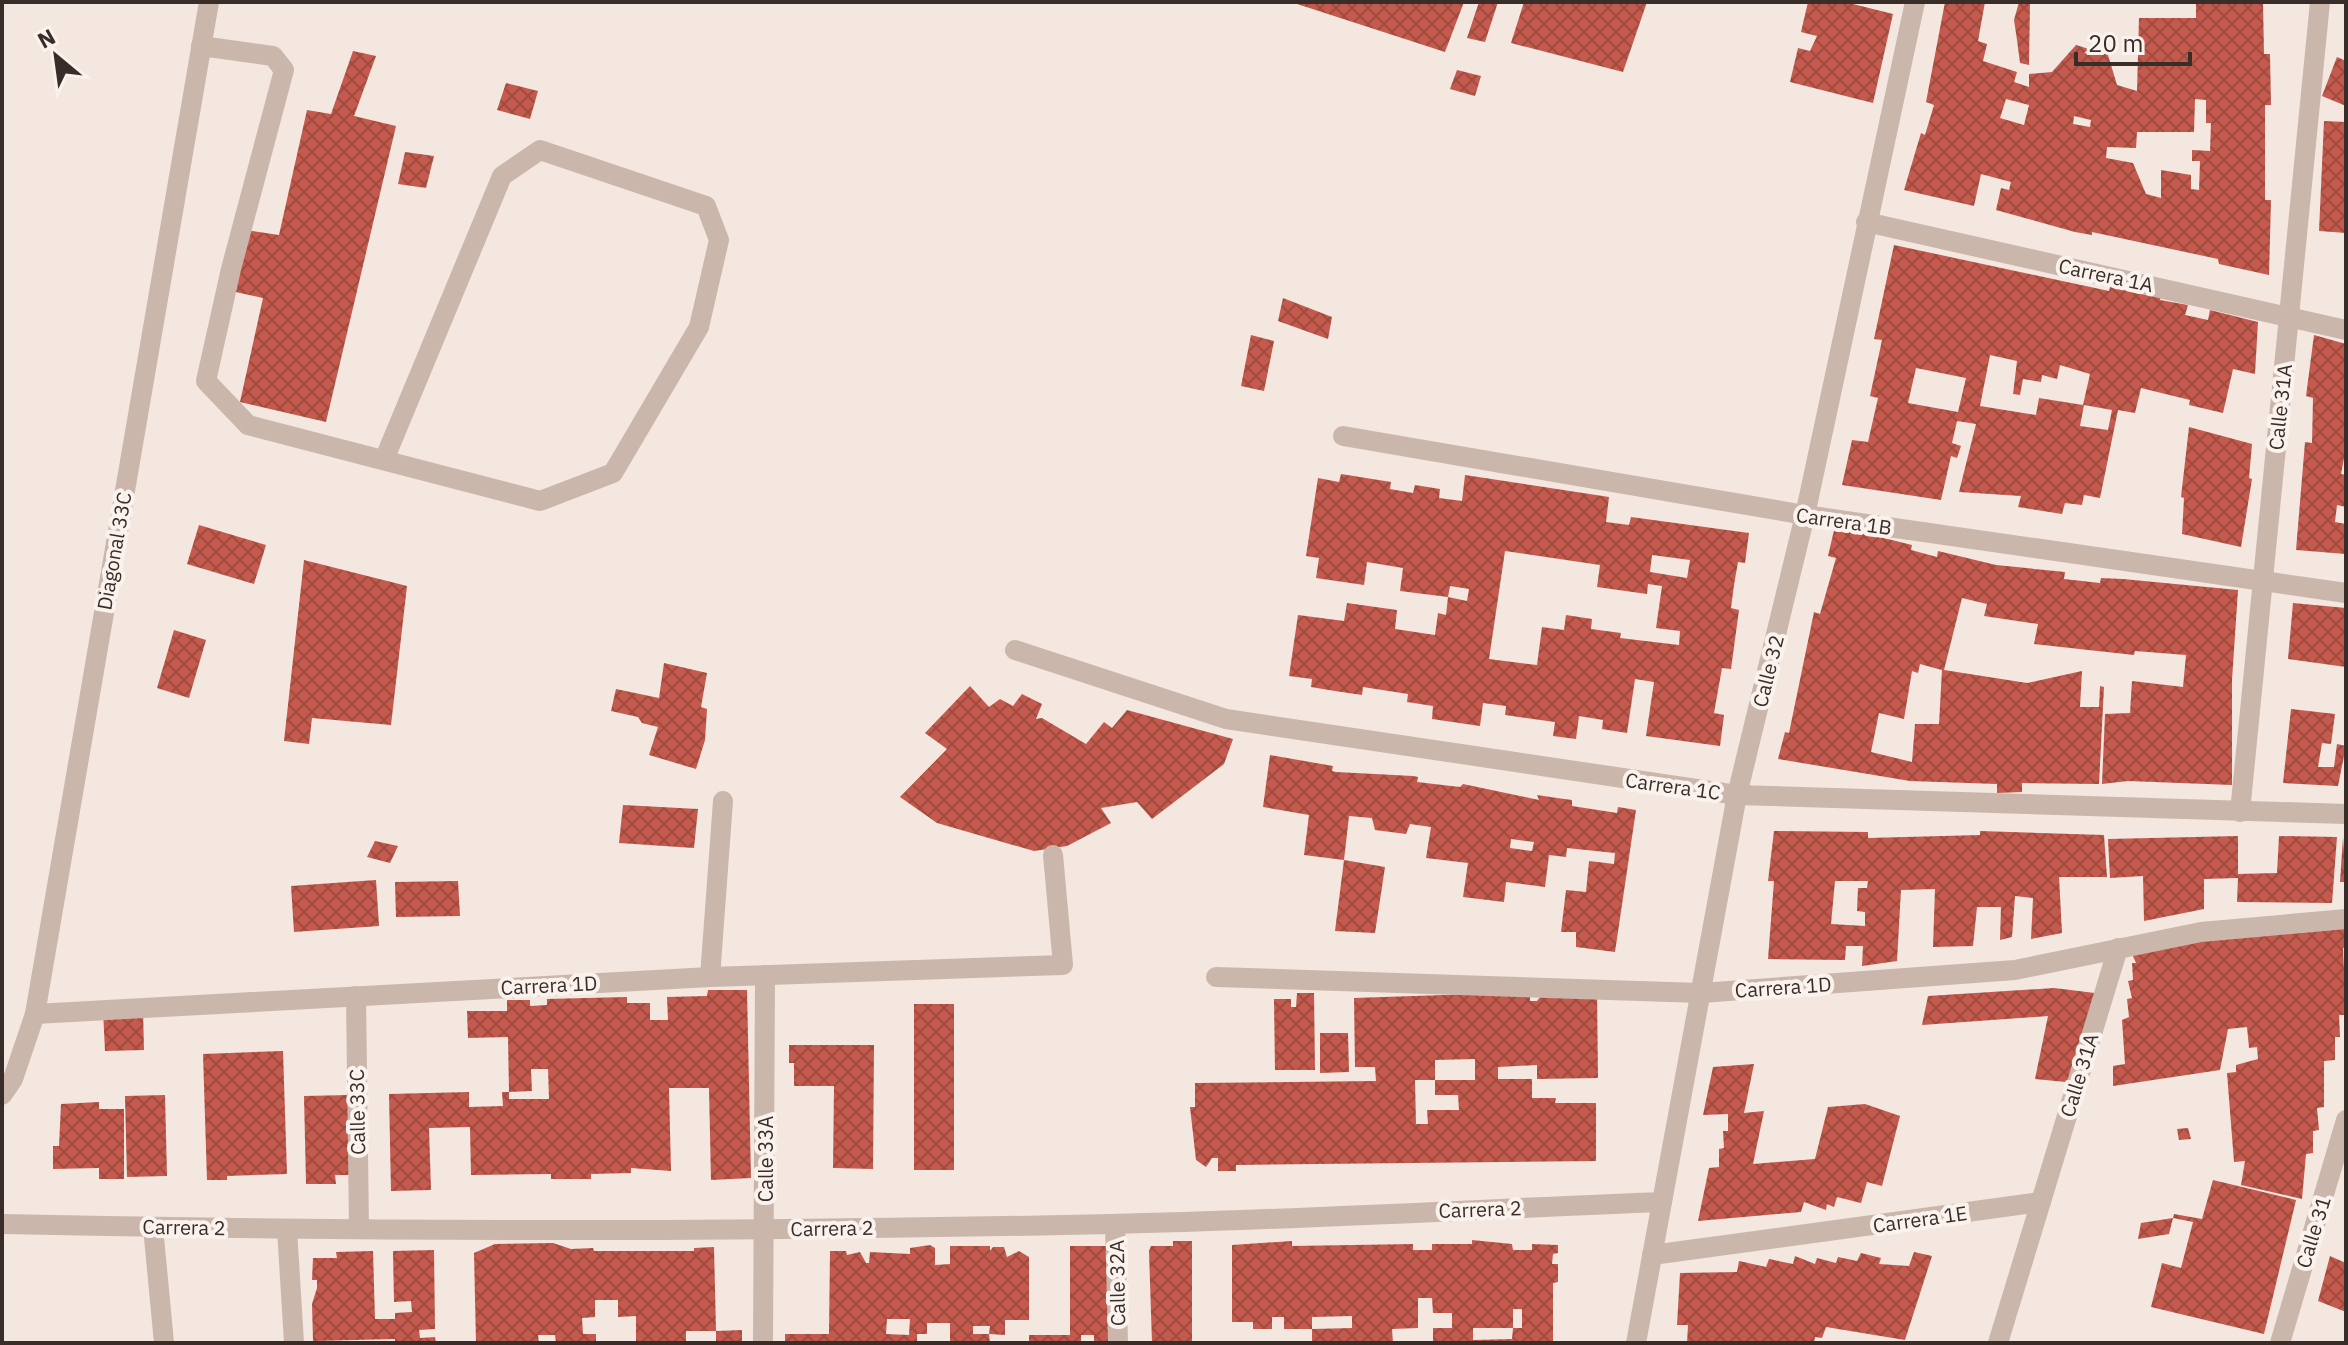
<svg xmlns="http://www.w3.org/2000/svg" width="2348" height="1345" font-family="'IBM Plex Sans',sans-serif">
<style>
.building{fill:url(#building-cross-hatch);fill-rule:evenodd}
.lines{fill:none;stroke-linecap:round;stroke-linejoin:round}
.service{stroke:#cbb6ab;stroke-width:20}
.minor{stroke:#cbb6ab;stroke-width:20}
.tertiary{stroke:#cbb6ab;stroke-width:20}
.labels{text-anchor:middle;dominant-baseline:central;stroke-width:8;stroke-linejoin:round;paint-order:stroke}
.street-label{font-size:20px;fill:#392d2a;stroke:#faf2ed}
</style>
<defs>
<pattern id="building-cross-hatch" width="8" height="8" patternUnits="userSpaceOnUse" patternTransform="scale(2)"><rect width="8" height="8" fill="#c45a4d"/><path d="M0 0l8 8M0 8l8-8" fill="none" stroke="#a04b40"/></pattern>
</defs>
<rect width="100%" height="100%" fill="#f3e7e0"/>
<g class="building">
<path d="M1291 2H1464L1445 52Z"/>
<path d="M1479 2H1498L1485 42 1467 38Z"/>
<path d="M1524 2H1647L1623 72 1511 43Z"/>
<path d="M1808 2H1845L1893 14 1873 103 1790 82 1798 48 1810 51 1817 36 1801 32Z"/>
<path d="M1945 2H1985L1978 41 1987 44 1983 61 2017 72 2014 82 2029 87V74L2052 72 2076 45 2108 55 2117 85 2137 91 2139 18H2196V2H2263L2264 54H2270L2271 105H2265V200H2271L2269 275 2219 264 2218 259 2092 232V235L2075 232 1996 210 2001 188 2009 190 2011 182 1981 174 1974 206 1904 190 1921 133 1925 135 1934 105 1926 102ZM2006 99 2029 105 2024 125 2000 118ZM2195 99 2206 100V123H2211L2210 151 2192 150V161H2200L2199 190 2191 189V175L2161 170V198L2146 194 2133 163 2106 158 2107 147 2136 148 2137 132H2194ZM2074 116 2091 120 2090 127 2073 124Z"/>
<path d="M2019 2H2030L2029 65 2020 63 2017 40 2014 20Z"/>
<path d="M353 51 376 56 354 116 396 126 326 422 240 402 263 298 231 291 245 230 279 235 307 110 331 114Z"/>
<path d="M2337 57 2346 61V106L2322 96Z"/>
<path d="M1457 70 1481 76 1475 96 1450 89Z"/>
<path d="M506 83 538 91 530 119 497 110Z"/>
<path d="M2324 121 2346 122V233L2319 231Z"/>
<path d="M405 152 434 156 426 188 398 184Z"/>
<path d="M1894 245 2109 291 2110 287 2161 296 2160 300 2188 305 2185 315 2208 320 2210 310 2258 322 2255 374 2233 369 2223 413 2189 405 2190 400 2141 388 2135 413 2118 410 2100 498 2084 495 2082 505 2065 503 2062 514 2018 507 2021 496 1959 492 1976 424 1957 421 1952 443 1961 446 1957 458 1951 456 1941 500 1842 485 1852 440 1868 442 1878 398 1870 396 1882 340 1874 339ZM1990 355 2017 361 2013 394 2020 395 2023 379 2041 382 2042 375 2057 379 2060 365 2090 374 2083 405 2039 398 2036 415 1980 406ZM1916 368 1966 378 1958 412 1908 403ZM2084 405 2112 410 2108 430 2080 426Z"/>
<path d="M1283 298 1332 317 1328 339 1278 321Z"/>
<path d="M1251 335 1274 341 1264 391 1241 386Z"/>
<path d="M2314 335 2346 344V448L2341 474 2346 475V507L2337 505 2335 522 2346 524V554L2296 550 2305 442 2312 443 2313 398 2306 396Z"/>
<path d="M2189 427 2252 444 2249 478 2252 479 2241 547 2182 534 2184 498 2181 497Z"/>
<path d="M1341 474 1391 482 1390 489 1413 493 1415 485 1440 489 1439 498 1462 501 1465 475 1609 497 1606 522 1629 525 1631 517 1749 533 1745 563 1738 562 1734 585 1731 608 1739 610 1731 669 1722 668 1714 713 1724 715 1720 746 1646 736 1654 682 1635 679 1627 733 1602 729 1603 720 1579 716 1576 739 1553 736 1555 722 1505 715 1506 706 1483 703 1480 726 1432 719 1433 706 1407 702 1408 694 1363 687 1362 695 1335 691 1311 687 1312 679 1289 676 1298 615 1344 621 1347 603 1397 610 1395 629 1435 635 1438 613 1446 615 1448 597 1467 601 1469 589 1450 586 1448 597 1400 591 1403 568 1367 562 1364 585 1316 578 1319 558 1306 556 1318 478 1339 482ZM1505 551 1600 565 1597 587 1647 594 1648 584 1662 586 1656 628 1680 631 1679 645 1620 638 1621 633 1591 629 1592 619 1566 615 1564 630 1542 627 1537 665 1489 659ZM1652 555 1690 560 1687 578 1650 572Z"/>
<path d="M199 525 266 545 254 584 187 564Z"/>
<path d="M1835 526 1912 545 1911 550 1937 557 1938 551 1996 565 2065 572 2064 579 2100 583 2101 578 2123 579 2238 590 2232 680V785L2128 781 2102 784 2105 714 2130 713 2132 681 2183 687 2186 655 2135 651 2134 655 2034 644 2038 624 1984 616 1987 604 1962 598 1944 670 2027 683 2082 671 2080 707H2099L2100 686 2104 687 2099 784 2022 783V792L1997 793V784L1910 781 1778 759 1785 732 1789 733 1814 612 1820 614 1836 558 1828 556ZM1920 664 1942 670 1939 724H1915L1912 762 1871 752 1879 713 1904 719 1912 671 1918 673Z"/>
<path d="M304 560 407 586 391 725 312 718 309 744 284 741Z"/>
<path d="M2293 603 2346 608V667L2288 659Z"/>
<path d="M174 630 206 640 189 698 157 688Z"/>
<path d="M664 663 707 673 701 707 707 709 705 740 696 769 649 755 658 727 642 723 638 717 611 711 616 689 659 698Z"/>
<path d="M970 686 989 707 1000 699 1013 706 1022 694 1042 704 1036 719 1042 718 1086 744 1104 722 1112 728 1127 710 1233 739 1224 764 1152 819 1137 802 1101 808 1111 823 1067 846 1034 851 937 823 900 797 947 749 925 733Z"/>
<path d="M2291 709 2335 714 2331 744 2322 743 2318 767H2334L2337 744 2346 746 2338 786 2283 783Z"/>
<path d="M1270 755 1333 766 1332 771 1336 772 1413 776 1418 777 1417 782 1460 787 1463 784 1539 800 1537 795 1557 798 1572 800V806L1617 813 1618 807 1636 810 1615 952 1576 947V932H1561L1566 890 1586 892 1589 861 1614 864 1615 853 1567 848 1566 857 1549 855 1545 887 1506 882 1504 902 1463 897 1468 863 1426 858 1431 827 1410 824 1406 834 1375 830 1372 818 1349 816 1344 860 1304 855 1309 815 1263 807ZM1511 839 1534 842 1532 851 1510 848Z"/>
<path d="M623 805 698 809 694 848 619 843Z"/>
<path d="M1774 831 1868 832V838L1980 835V831L2104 835 2107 877H2059L2062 933 2031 939 2033 898 2015 896 2012 937 2000 940 2001 907H1977L1973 946 1933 947 1935 889 1901 890 1897 961 1862 966 1863 946H1846L1845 960 1768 959 1774 881H1768ZM1835 881H1868L1867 888H1858L1857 911 1865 912V926L1831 924Z"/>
<path d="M2238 836V874L2277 873 2279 836 2337 837 2332 903 2237 902 2238 878 2204 879V909L2144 921 2143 876 2110 878 2108 839Z"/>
<path d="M2343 837 2346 882H2340Z"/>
<path d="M375 841 398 846 390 863 367 857Z"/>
<path d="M1344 860 1385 867 1375 933 1335 931Z"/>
<path d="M376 880 379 926 294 932 291 886Z"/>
<path d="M458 881 460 916 396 917 395 882Z"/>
<path d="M2346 924V948H2343L2346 1015H2339L2340 1037H2335V1060L2324 1061V1107L2317 1108 2319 1130 2313 1131V1153L2306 1154 2302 1199 2241 1185 2245 1161 2234 1162 2227 1073 2236 1072V1065L2258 1059 2257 1047 2249 1048 2247 1027 2228 1029 2220 1070 2113 1086V1066L2125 1064 2122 1020 2129 1017 2127 999 2132 998 2128 981 2133 980 2132 963H2136L2132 954 2157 946Z"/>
<path d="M2054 988 2095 993 2076 1083 2035 1079 2048 1016 1922 1025 1928 996Z"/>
<path d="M708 990H747L751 1178 711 1180 709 1088H669L671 1171 631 1168V1173L591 1174V1179H551V1174L471 1175 470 1127 429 1128 431 1190 391 1191 389 1094 469 1092V1107L503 1106 502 1092H509V1099H549L548 1069H531L532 1091 509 1092 508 1037 468 1038 467 1011H507V1000H530V1006L547 1005V999L627 997V1003H650V1020H668L667 997 707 996Z"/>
<path d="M1597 991 1598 1078 1537 1079V1065L1498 1067V1079H1532V1098H1556L1555 1103H1596V1161L1236 1165V1171H1218V1158H1212L1206 1167 1196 1160 1190 1107H1195V1083L1376 1081 1375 1067H1355L1354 998 1474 994 1530 996V1001H1537L1541 996ZM1475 1059V1080H1435V1095H1458L1459 1110H1427L1428 1124H1416L1415 1080H1435V1060Z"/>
<path d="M1297 993H1314L1315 1070H1275L1274 999H1291V1007H1296Z"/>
<rect x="914" y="1004" width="40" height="166"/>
<path d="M143 1010 144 1050 105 1051 103 1011Z"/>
<path d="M1320 1033H1348L1349 1072 1320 1073Z"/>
<path d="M789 1045H874L873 1169 833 1168 834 1086H794V1063H789Z"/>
<path d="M283 1051 287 1174 227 1176V1180H207L203 1054Z"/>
<path d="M1754 1064 1744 1113 1764 1111 1753 1164 1815 1159 1828 1107 1865 1104 1900 1116 1882 1186 1867 1182 1861 1203 1837 1197 1834 1207 1827 1204 1826 1210 1804 1202 1801 1212 1698 1221 1709 1168 1719 1167V1149L1724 1148 1723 1131H1728V1114L1703 1115 1713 1067Z"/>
<path d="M165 1095 167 1176 127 1177 125 1096Z"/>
<path d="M349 1095 350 1175H335L336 1184H306L304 1096Z"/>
<path d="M99 1102V1109H124V1179H99V1168L53 1169V1146H59L61 1104Z"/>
<path d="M2188 1128 2191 1139 2179 1140 2177 1129Z"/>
<path d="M2213 1180 2296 1200 2264 1334 2151 1307 2162 1263 2181 1268 2193 1222 2173 1218 2169 1234 2138 1239 2141 1223 2173 1218 2174 1214 2202 1219Z"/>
<path d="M1472 1240 1512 1244 1513 1250H1532V1244L1558 1245V1253L1553 1254 1552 1264H1558V1282L1553 1283V1343H1433V1328H1452V1313H1433L1432 1298H1418V1328L1392 1329 1393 1343H1312V1329L1352 1328V1316L1312 1317V1329H1284V1317H1272V1329H1253V1322H1232V1245L1292 1241V1246L1413 1244V1250H1432V1244H1472ZM1513 1309H1522V1328H1513L1512 1339 1473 1340V1328H1513Z"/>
<path d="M1173 1241H1192V1343H1152L1149 1251 1151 1246H1173Z"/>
<path d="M553 1243 571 1249 593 1248 594 1251H694V1248L714 1247 716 1331 742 1330V1343H716V1331H686V1343H636V1316L618 1317V1300H595V1317L582 1318 583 1334H596V1343H556L555 1335H538L539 1343H476L474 1253 495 1244Z"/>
<path d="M930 1245 935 1248V1265L950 1264V1246H990V1251L993 1247H1004L1007 1257 1019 1251 1029 1257V1320H1005V1335L989 1334 990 1343H950V1323H927V1334H917V1343H785V1334H829L830 1251H846L847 1255 860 1252 866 1263H869L870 1252 910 1254V1248ZM887 1319H910L909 1335 886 1334ZM973 1326H990L989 1334H973Z"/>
<path d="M1070 1246H1116L1115 1343H1094V1335H1081V1343H1029V1335H1070Z"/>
<path d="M434 1250 435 1329 419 1330 420 1338 435 1337 436 1343H395V1339L313 1341 312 1304 317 1288V1280H312L313 1258H337L336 1252 373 1251 375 1319H395V1313L412 1312 411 1301 394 1302 393 1251Z"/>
<path d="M1914 1252 1932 1256 1905 1340 1826 1327 1822 1338 1815 1337 1814 1343H1687L1688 1325H1677L1680 1273 1737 1272 1739 1261 1766 1267 1769 1259 1793 1264 1795 1256 1815 1264 1817 1258 1836 1263 1838 1257 1857 1261 1861 1253 1881 1258 1879 1264 1909 1266Z"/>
<path d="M2330 1256 2346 1263V1312L2318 1301Z"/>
</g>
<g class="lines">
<path class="service" d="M201 46 273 56 284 70 231 269 206 381 248 425 540 501 613 473 699 327 719 240 706 206 540 150 502 176 384 460"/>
<g class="minor">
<path d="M1866 222 2346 330"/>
<path d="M1343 436 1805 515 2346 593"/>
<path d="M1015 650 1226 719 1737 795 2346 814"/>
<path d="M2240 812 2320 2"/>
<path d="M710 977 723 801"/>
<path d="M1216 977 1701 993 2015 970 2201 932 2346 919"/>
<path d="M356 996 359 1229"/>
<path d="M35 1014 710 977 1063 965 1053 855"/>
<path d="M2 1095 13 1079 35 1014 209 2"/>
<path d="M1115 1224 1118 1343"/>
<path d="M153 1227 164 1343"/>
<path d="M287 1229 294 1343"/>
<path d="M1652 1255 2041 1202"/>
<path d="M763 1343 765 975"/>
<path d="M1636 1343 1662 1202"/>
<path d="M1998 1343 2118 948"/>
<path d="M2280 1343 2346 1120"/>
</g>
<path class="tertiary" d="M2 1224C372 1232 742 1232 1112 1224 1295 1220 1479 1209 1662 1202L1737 795 1805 515 1915 2"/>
</g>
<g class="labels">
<g class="street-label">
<text transform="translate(2106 275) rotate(12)">Carrera 1A</text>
<text transform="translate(2280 407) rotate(-84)">Calle 31A</text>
<text transform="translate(1844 521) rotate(8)">Carrera 1B</text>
<text transform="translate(114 551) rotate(-80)">Diagonal 33C</text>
<text transform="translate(1768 671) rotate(-76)">Calle 32</text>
<text transform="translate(1673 786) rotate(8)">Carrera 1C</text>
<text transform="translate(549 985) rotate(-3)">Carrera 1D</text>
<text transform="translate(1783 987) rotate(-4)">Carrera 1D</text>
<text transform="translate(2079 1075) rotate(-73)">Calle 31A</text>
<text transform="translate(357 1112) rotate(-91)">Calle 33C</text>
<text transform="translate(765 1159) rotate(-90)">Calle 33A</text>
<text transform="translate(1480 1209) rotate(-2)">Carrera 2</text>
<text transform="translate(1920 1219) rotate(-8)">Carrera 1E</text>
<text transform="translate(184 1227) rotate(1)">Carrera 2</text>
<text transform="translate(832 1228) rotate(-1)">Carrera 2</text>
<text transform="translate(2313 1232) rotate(-73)">Calle 31</text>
<text transform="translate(1117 1283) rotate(-91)">Calle 32A</text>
</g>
</g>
<rect width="2348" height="1345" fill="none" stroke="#392d2a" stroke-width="8"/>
<g transform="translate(56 56) rotate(331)" stroke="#faf2ed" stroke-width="6" paint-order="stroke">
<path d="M0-6L14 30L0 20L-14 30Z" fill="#392d2a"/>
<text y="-12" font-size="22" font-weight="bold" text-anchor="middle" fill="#392d2a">N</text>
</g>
<path d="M2076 52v12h114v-12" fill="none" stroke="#392d2a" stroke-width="4"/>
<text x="2088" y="52" font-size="24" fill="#392d2a" stroke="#faf2ed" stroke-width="6" paint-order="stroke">20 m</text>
</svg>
